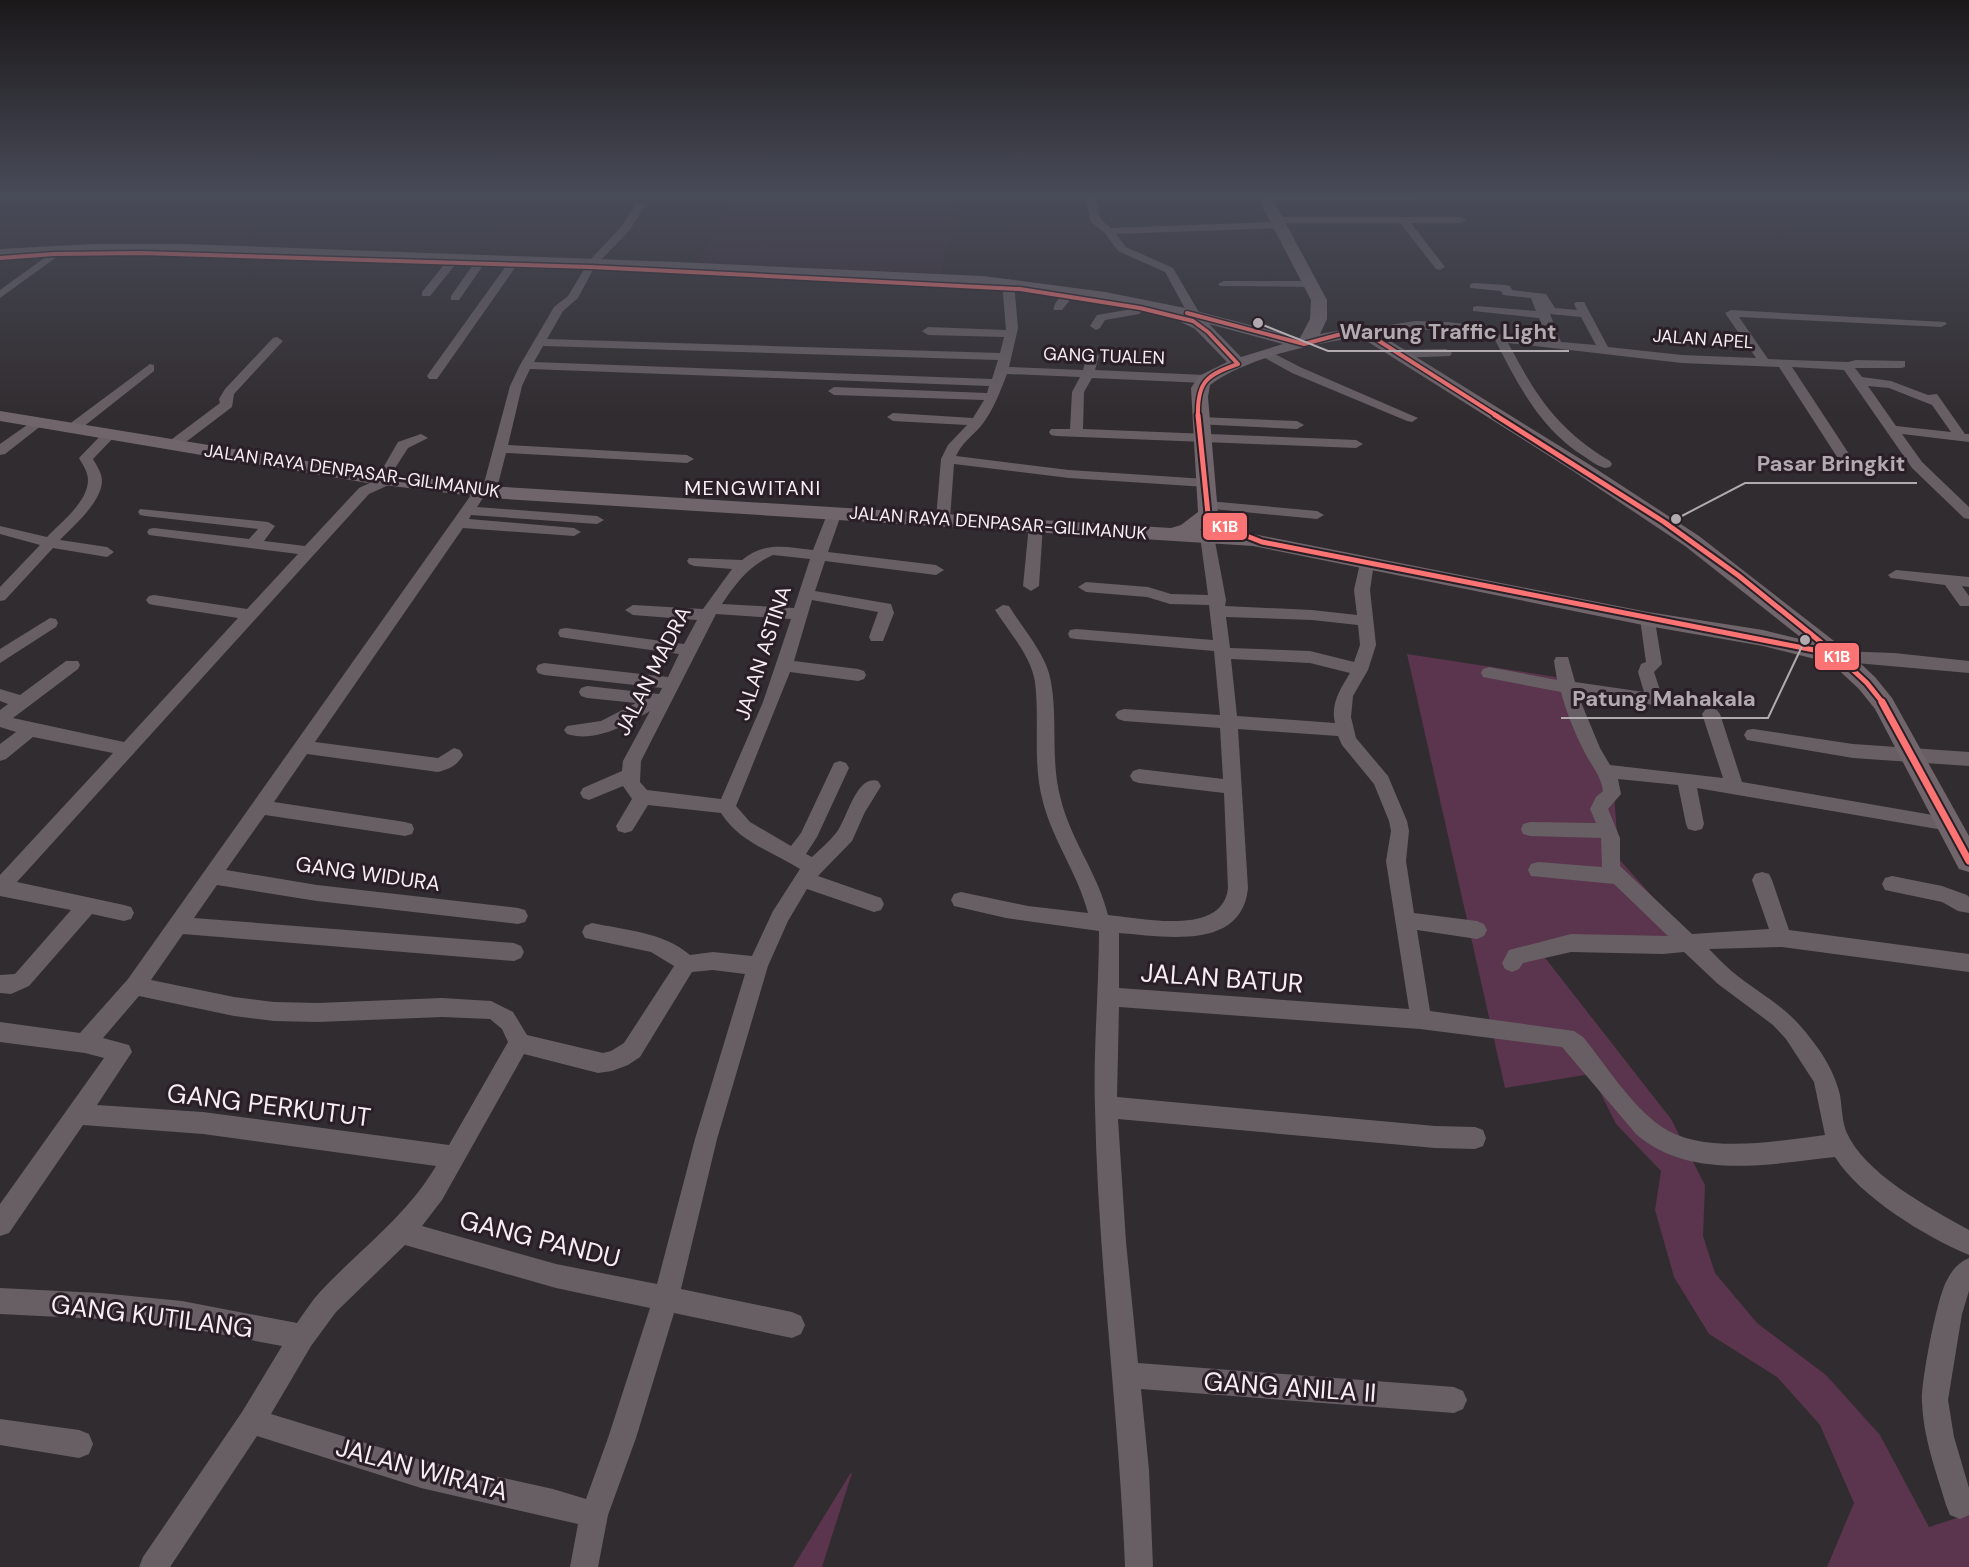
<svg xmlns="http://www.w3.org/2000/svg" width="1969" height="1567" font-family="'DM Sans',sans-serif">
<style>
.built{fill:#3b2c36}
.green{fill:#5a354d}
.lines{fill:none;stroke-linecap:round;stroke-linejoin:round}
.minor{fill:#685f64;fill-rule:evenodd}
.highway{fill:#70656b;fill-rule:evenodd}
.bus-1-far2-casing{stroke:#2a1f26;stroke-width:7}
.bus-1-far1-casing{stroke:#2a1f26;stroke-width:9}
.bus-1-casing{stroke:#2a1f26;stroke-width:11}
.bus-1-far2{stroke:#fb7372;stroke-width:4}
.bus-1-far1{stroke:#fb7372;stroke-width:5}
.bus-1{stroke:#fb7372;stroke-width:7}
.labels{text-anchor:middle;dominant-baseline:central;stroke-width:6;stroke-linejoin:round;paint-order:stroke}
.far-street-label{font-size:18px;fill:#f6eef3;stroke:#2a1f26}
.far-quarter-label{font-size:20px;letter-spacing:1.5px;fill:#f6eef3;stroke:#2a1f26}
.street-label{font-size:21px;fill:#f6eef3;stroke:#2a1f26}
.near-street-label{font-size:26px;fill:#f6eef3;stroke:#2a1f26}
.leader{fill:none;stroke:#b1aaae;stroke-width:2}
.callout-dot{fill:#b1aaae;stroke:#2a1f26;stroke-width:2}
.callout-label{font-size:22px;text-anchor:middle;font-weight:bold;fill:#b1aaae;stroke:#2a1f26;stroke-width:6;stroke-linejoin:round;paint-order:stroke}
.line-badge{stroke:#2a1f26;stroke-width:2}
.badge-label{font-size:16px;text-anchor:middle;font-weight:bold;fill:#fff}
</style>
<rect width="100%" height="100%" fill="#312c2f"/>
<path class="built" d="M735 196H958L941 273 697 263Z"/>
<g class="green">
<path d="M1407 654 1556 677 1614 795 1619 859 1694 943 1620 953 1539 950 1671 1119 1705 1185 1703 1236 1715 1273 1757 1323 1826 1375 1880 1435 1929 1527 1969 1514V1567H1827L1854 1503 1820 1425 1777 1377 1709 1334 1674 1277 1655 1210 1661 1171 1616 1124 1591 1074 1505 1088Z"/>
<path d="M852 1473 822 1567H793L850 1474Z"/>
</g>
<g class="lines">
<g class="minor">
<path d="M1085 196H1095L1100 219 1111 228 1274 222V218L1278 217H1461L1466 220 1461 223H1411L1445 267 1440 270 1436 269 1400 223H1285V227L1281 228 1116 234 1126 247 1173 268 1200 314 1194 317 1188 314 1165 272 1118 251 1105 233 1091 222Z"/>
<path d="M1266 196H1463L1458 199 1262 201V197Z"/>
<path d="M637 202 646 204 629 231 595 266 578 298 563 311 547 339 1000 353 1004 337 928 335 922 331 928 327 1006 330 1002 282 1008 279 1014 282 1018 328 1009 367 1083 370 1087 356 1093 352 1099 356 1095 370 1205 375 1211 379 1205 383 1092 378 1084 392 1083 429 1356 440 1363 444 1356 448 1056 436 1051 435 1049 432 1051 429H1070L1072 392 1080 377 1007 374C1000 392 993 411 981 426 972 436 961 444 956 456L1069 470 1206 479 1213 483 1206 487 1069 478 954 464 950 519 943 523 936 519 941 459 948 445 967 425 893 421 887 417 893 413 973 418 984 400 834 395 828 391 834 387 987 393 989 386 530 369 522 386 508 445 687 455 694 459 687 463 506 453 496 492 494 495H485L477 507 597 516 604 520 597 524 471 515 469 519 574 528 581 532 574 536 463 528 315 742 438 758 454 748 460 750 463 755C457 766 449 769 438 772L307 754 274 802 405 822 412 824 414 829 412 834 405 836 265 815 226 870 317 885 518 908 525 910 528 916 525 922 518 924 317 901 217 885 194 918 514 943 521 946 524 952 521 958 514 961 183 934 151 980 234 997 274 1002 318 1003 442 998 491 1001 513 1012 527 1035 603 1053 611 1051 624 1043 674 966 651 952 585 938 582 932 585 926 592 923C625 930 663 932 690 955L713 952 752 956 773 911 800 869C772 851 740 843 721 813L648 805 632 831 625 833 618 831 616 826 632 799 623 786 589 800 583 798 580 793 583 788 622 771 623 761 650 711C627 725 595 743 567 734L564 730 567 726 601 721 636 703 587 698 581 696 579 692 581 688 587 686 659 694 662 688 544 675 538 673 536 669 538 665 544 663 668 677 679 654 566 638 560 637 558 633 560 629 566 628 684 644 697 620 633 615 625 610 633 605 703 609 732 569 694 566 689 564 687 561 689 558 742 560C764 541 787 547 813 550L828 512 830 509H840L842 512 828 552 936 565 944 570 936 575 825 561 815 591 891 604 894 613 883 641H871L869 637 878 612 812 600 794 661 858 669 864 671 866 675 864 679 858 681 790 672 736 806 750 822 791 846 801 833 834 763 840 761 846 763 849 768 817 837 806 854 812 857C820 849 829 842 836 833 847 820 856 774 878 781L881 786 865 812 852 841 818 876 881 898 884 904 881 910 874 912 807 889 788 921 768 966 717 1139 681 1289 792 1312 801 1316 805 1325 801 1334 792 1338 674 1313 636 1438 608 1515 598 1567H570L578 1524 421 1488 257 1436 170 1567H139L143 1557 242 1412 282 1346 182 1327 100 1319 0 1314V1288L100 1293 182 1301 297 1323C304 1313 311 1302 319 1293 359 1250 406 1217 436 1166L203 1134 83 1125 9 1233 0 1236V1204L104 1058 85 1053 0 1042V1022L80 1033 128 979 476 488 483 487 510 386 520 365 554 307 568 296 589 261 621 227ZM543 346 998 360 992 379 534 362ZM773 555 810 559 794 608 722 604C736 583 750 565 773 555ZM716 614 791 619 763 702 721 799 647 790 640 782 641 761ZM713 970 745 974 695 1139 657 1284 556 1264 422 1226 442 1200 524 1054 598 1073 612 1071 628 1065 640 1057 692 972ZM139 996 234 1016 274 1021 318 1022 442 1017 490 1019 502 1029 508 1042 449 1145 203 1112 97 1105 132 1052 129 1045 103 1038ZM405 1245 556 1288 650 1308 608 1438 586 1499 553 1489 421 1460 271 1414 311 1346 336 1312Z"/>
<path d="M54 251 59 254 58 256 0 298V290Z"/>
<path d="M451 260 456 263 455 265 430 296H422V292L447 261Z"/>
<path d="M479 261 484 264 459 300H451V296L475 262Z"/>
<path d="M512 262 517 265 437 379H429L427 376 429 373 508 263Z"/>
<path d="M1224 281H1311L1317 284 1311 287 1220 286 1218 284Z"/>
<path d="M1474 283 1506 285 1510 286 1512 290 1546 294 1555 308 1577 310 1574 304 1576 302H1584L1608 347 1682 355 1756 358 1725 313 1731 310 1945 322 1947 324 1941 327 1739 317 1768 359 1848 362 1856 360 1905 361V367L1901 368H1855L1862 377 1891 381 1928 395 1937 394 1965 434H1969V442L1902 434 1922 462 1969 507V519L1964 518 1912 468 1844 370 1792 367 1855 463 1848 467 1841 463 1779 367 1682 363 1508 343C1537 397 1556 428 1610 461L1612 464 1610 467 1605 468C1597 466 1591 461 1585 457 1541 430 1518 385 1495 340 1445 326 1416 328 1365 337L1359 333 1365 329 1415 321 1447 322 1466 324 1501 335 1549 340 1539 318 1473 311V307L1477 306 1536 311 1531 298 1503 295 1501 291 1470 288V284ZM1550 314 1581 317 1596 345 1561 342ZM1868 386 1889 388 1932 405 1951 432 1896 426Z"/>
<path d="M1068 292 1074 295 1062 310H1054C1052 305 1062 293 1068 292Z"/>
<path d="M1146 300 1152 303 1139 314 1105 320 1100 328 1096 330 1090 326 1097 315 1132 309Z"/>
<path d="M277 337 283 341 234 394 232 407 178 448H168L166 445 168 442 220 403 219 399 225 389 273 338Z"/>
<path d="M1446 349 1452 353 1450 356 1398 358 1392 354 1398 350Z"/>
<path d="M1269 351 1300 367 1418 418 1412 422 1407 421 1292 373 1265 358 1263 355Z"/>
<path d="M150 364 154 365V371L78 431H68L66 428 68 425Z"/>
<path d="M1200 417 1297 421 1304 425 1297 429 1195 424 1194 421Z"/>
<path d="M37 418 44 422 42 425 5 454 0 455V444Z"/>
<path d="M110 430 117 434 93 459C97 466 102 473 102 481 101 503 74 525 60 540L107 547 114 552 107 557 53 548 5 600 0 601V587L40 545 0 534V526L47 537C60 523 88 502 88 480 88 472 83 465 79 458L105 431Z"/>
<path d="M421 434 428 438 408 448 390 476 395 480 393 483 369 494 17 882 124 905 131 907 134 913 131 919 124 921 92 914 29 986 11 994 0 993V975L15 974 71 910 0 896V875L113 753 33 737 6 759 0 761V744L16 732 0 727V710L8 704 0 701V689L20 695 66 661H78L80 665 78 669 13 718 124 742 238 618 154 605 149 604 146 600 149 596 154 595 247 609 298 554 149 535 147 532 149 529 154 528 249 539 258 529 145 516 140 515 138 512 140 509 268 522 275 526 264 541 305 546 359 488 376 480 398 442Z"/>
<path d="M1208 501 1317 511 1324 515 1317 519 1203 508 1201 505 1203 502Z"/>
<path d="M1036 521 1043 525 1039 586 1031 591 1023 586 1029 525Z"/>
<path d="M1207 531 1214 536 1226 600 1225 606 1312 610 1357 615 1354 590 1360 563 1367 558 1374 563 1370 590 1376 645 1368 670 1353 696 1351 717 1356 738 1388 776 1407 821 1409 831 1406 861 1414 913 1477 921 1484 924 1487 930 1484 936 1477 939 1417 930 1430 1011 1574 1031 1583 1037C1607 1066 1630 1105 1662 1127 1703 1155 1778 1141 1825 1135L1814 1082 1786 1039 1773 1025 1718 984 1684 952 1663 954 1571 952 1523 963 1519 969 1512 972 1505 969 1502 963 1509 950 1571 934 1668 936 1614 884 1531 876 1528 870 1531 864 1538 862 1602 867 1601 838 1530 836 1523 834 1521 829 1523 824 1530 822 1596 823 1590 809 1596 797 1603 791C1601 775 1590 764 1583 749 1574 731 1566 711 1561 692L1483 677 1481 673 1483 669 1489 667 1557 680 1554 661 1556 657H1568L1575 682 1644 692 1638 672 1641 664 1646 662 1640 619 1642 615H1654L1662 664 1654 672 1663 699 1661 703 1655 705 1578 695 1600 748 1610 765 1723 778 1702 714 1705 710 1711 708 1717 710 1720 714 1742 782 1956 819 1958 824 1956 829 1949 831 1697 788 1704 824 1702 829 1695 831 1688 829 1686 824 1678 785 1618 779 1621 794 1608 809 1620 838V866L1692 934 1769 929 1752 880 1755 874 1762 872 1769 874 1772 880 1789 930 1969 954V972L1782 947 1709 949C1719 959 1728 969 1739 977 1769 1000 1787 1007 1811 1039 1824 1055 1835 1074 1840 1095 1842 1107 1842 1120 1846 1131 1864 1174 1930 1208 1969 1230V1255C1926 1237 1860 1197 1835 1157 1770 1164 1690 1181 1636 1134L1562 1047 1420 1029 1119 1007 1117 1097 1435 1126 1475 1127 1483 1130 1486 1138 1483 1146 1475 1149 1435 1148 1118 1119 1126 1242 1138 1363 1454 1387 1463 1391 1467 1400 1463 1409 1454 1413 1141 1389 1149 1470 1153 1567H1125C1119 1414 1098 1262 1095 1108 1093 1050 1099 990 1099 931L1006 918 954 906 951 900 954 894 961 892 1028 906 1088 913C1078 874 1053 841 1043 802 1032 762 1040 722 1035 682 1031 656 1009 632 995 610L1003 605 1009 606C1023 629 1047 655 1051 682 1058 721 1050 761 1061 800 1071 840 1098 874 1108 915 1141 918 1223 937 1228 888L1224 793 1139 783 1133 781 1130 776 1133 771 1139 769 1223 779 1220 728 1124 721 1118 719 1115 715 1118 711 1124 709 1220 715 1214 651 1076 639 1070 638 1068 634 1070 630 1076 629 1213 640 1209 605 1170 604 1147 597 1086 592 1078 587 1086 582 1148 587 1171 594 1208 595 1200 536ZM1226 617 1312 620 1358 625 1360 645 1354 662 1310 651 1230 648ZM1231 659 1310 663 1350 673C1341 688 1330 704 1335 723L1237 716ZM1238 729 1338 736 1342 745 1374 784 1389 821 1391 831 1386 861 1409 1009 1119 988V933C1162 936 1242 952 1248 888Z"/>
<path d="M1896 570 1969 577V587L1962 586 1969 596V606H1960L1945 585 1891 578 1888 575Z"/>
<path d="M50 618 56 619 58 623 56 627 0 663V649Z"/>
<path d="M1839 651 1894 653 1969 661V673L1833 661 1831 657 1833 653Z"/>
<path d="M1753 729 1853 744 1969 752V766L1853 758 1753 741 1747 740 1744 735 1747 730Z"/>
<path d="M1892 876 1942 886 1967 895 1969 897V913L1958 911 1942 902 1885 890 1882 884 1885 878Z"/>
<path d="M1969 1258V1291L1962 1314 1948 1400 1954 1437 1969 1488V1515L1960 1519 1950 1515 1946 1505C1936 1471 1923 1437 1922 1402 1921 1382 1937 1297 1947 1280 1952 1270 1959 1262 1969 1258Z"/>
<path d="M0 1419 79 1430 89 1434 93 1444 89 1454 79 1458 0 1445Z"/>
</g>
<path class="highway" d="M1257 196H1271L1327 300V319L1320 334 1352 328 1371 329 1587 463 1699 536 1847 651 1875 677 1892 698 1969 836V872L1959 869 1875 709 1859 689 1831 663 1763 646 1648 626 1253 546 489 498 368 483 0 421V411L368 471 489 486 1171 528 1181 525 1198 512 1191 388 1199 376 1227 362 1195 329 1181 322 1180 317 1065 294 983 286 906 282 185 253H93L0 259V249L93 244H185L677 262 983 276 1105 292 1185 308 1300 338 1310 319 1311 300ZM1209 324 1283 344 1241 357ZM1352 338H1362L1573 471 1685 546 1804 640 1763 630 1648 612 1253 534 1200 530 1218 514 1208 397 1210 385C1246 358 1309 345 1352 338Z"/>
<g class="bus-1-far2-casing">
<g id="bus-1-far2">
<path d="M0 258 54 254 141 253 591 267 1020 289 1140 308 1193 321 1208 332 1238 364C1207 375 1197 381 1198 416"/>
<path d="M1187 313 1304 344 1349 332 1368 334 1497 416"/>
</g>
</g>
<g class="bus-1-far1-casing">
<g id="bus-1-far1">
<path d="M1198 415 1208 514 1234 531 1262 542 1814 650 1839 657 1867 683 1883 703"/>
<path d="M1495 415 1664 522 1739 576 1828 648"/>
</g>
</g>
<g class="bus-1-casing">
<path id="bus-1" d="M1882 702 1969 861"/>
</g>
<use href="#bus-1-far2" class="bus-1-far2"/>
<use href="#bus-1-far1" class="bus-1-far1"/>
<use href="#bus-1" class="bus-1"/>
</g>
<linearGradient id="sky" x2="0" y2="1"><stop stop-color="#1b181a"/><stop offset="0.47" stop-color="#484b58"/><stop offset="1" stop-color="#484b58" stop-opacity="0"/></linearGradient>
<rect width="1969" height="415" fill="url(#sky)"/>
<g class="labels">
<g class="far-street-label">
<text transform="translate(1703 339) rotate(4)">JALAN APEL</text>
<text transform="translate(1104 356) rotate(2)">GANG TUALEN</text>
<text transform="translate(352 471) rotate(8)">JALAN RAYA DENPASAR-GILIMANUK</text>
<text transform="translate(998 523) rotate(4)">JALAN RAYA DENPASAR-GILIMANUK</text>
</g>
<g class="far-quarter-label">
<text x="753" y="488">MENGWITANI</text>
</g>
<g class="street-label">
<text transform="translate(763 653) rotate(-72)">JALAN ASTINA</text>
<text transform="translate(653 671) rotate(-63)">JALAN MADRA</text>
<text transform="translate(368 874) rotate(8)">GANG WIDURA</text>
</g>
<g class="near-street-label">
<text transform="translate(1222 978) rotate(4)">JALAN BATUR</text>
<text transform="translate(269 1105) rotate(7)">GANG PERKUTUT</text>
<text transform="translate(540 1239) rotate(14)">GANG PANDU</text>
<text transform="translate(152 1316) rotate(7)">GANG KUTILANG</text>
<text transform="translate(1290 1387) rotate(4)">GANG ANILA II</text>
<text transform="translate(422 1469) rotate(15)">JALAN WIRATA</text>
</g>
</g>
<path class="leader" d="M1258 323L1328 351H1569M1676 519L1745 483H1917M1805 640L1768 718H1561"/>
<g class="callout-dot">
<circle cx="1258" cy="323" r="6"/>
<circle cx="1676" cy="519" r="6"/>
<circle cx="1805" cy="640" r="6"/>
</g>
<g class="callout-label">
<text x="1448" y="339">Warung Traffic Light</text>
<text x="1831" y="471">Pasar Bringkit</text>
<text x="1664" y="706">Patung Mahakala</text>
</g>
<g class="line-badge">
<rect x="1202" y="512" width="46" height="29" rx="6" fill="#fb7372"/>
<rect x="1814" y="642" width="46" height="29" rx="6" fill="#fb7372"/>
</g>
<g class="badge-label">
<text x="1225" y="532">K1B</text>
<text x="1837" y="662">K1B</text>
</g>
</svg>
